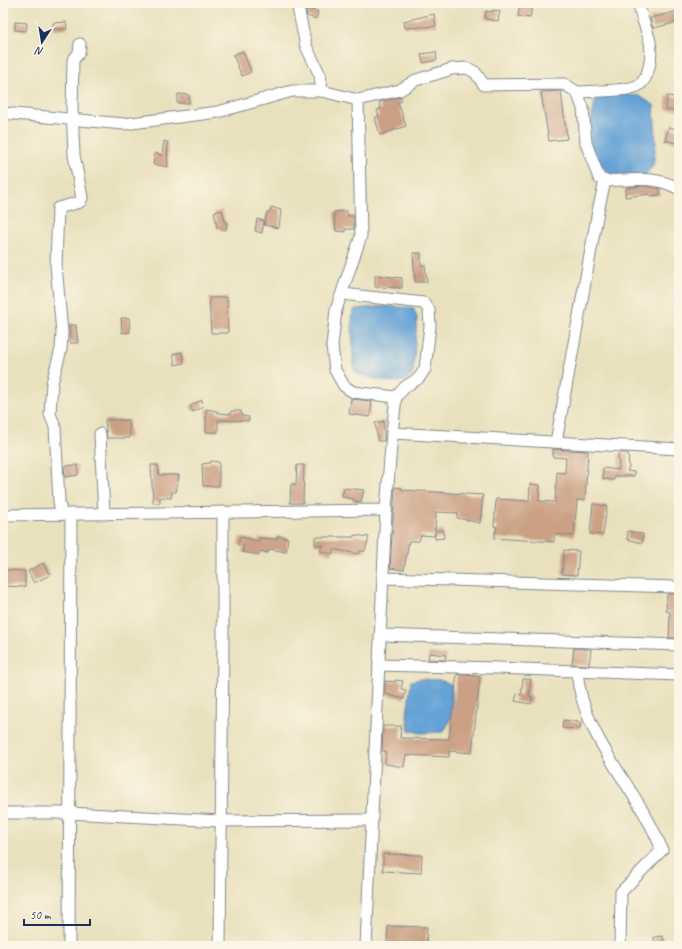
<svg xmlns="http://www.w3.org/2000/svg" width="682" height="949" font-family="Caveat,sans-serif">
<style>
.water{fill:#65a2d6;stroke:#40689a}
.building{fill:#cba084}
.lines{fill:none;stroke-linecap:round;stroke-linejoin:round}
.minor-casing{stroke:#82888e;stroke-width:13}
.minor{stroke:#fff;stroke-width:11}
</style>
<rect width="100%" height="100%" fill="#fcf5e5"/>
<filter id="ink" filterUnits="userSpaceOnUse"><feTurbulence type="fractalNoise" baseFrequency=".025" numOctaves="2"/><feDisplacementMap in="SourceGraphic" scale="8" xChannelSelector="R" yChannelSelector="G"/><feConvolveMatrix kernelMatrix="1 2 1 2 8 2 1 2 1" color-interpolation-filters="sRGB"/></filter>
<filter id="wash" filterUnits="userSpaceOnUse"><feTurbulence type="fractalNoise" baseFrequency=".012" numOctaves="4" result="noise"/><feDisplacementMap in="SourceGraphic" scale="16" xChannelSelector="R" yChannelSelector="G"/><feGaussianBlur stdDeviation="0.9" result="paint"/><feColorMatrix in="noise" values="0 0 0 0 0 0 0 0 0 0 0 0 0 0 0 0 0 1.4 0 .05"/><feComposite in="paint" operator="in"/></filter>
<g filter="url(#wash)">
<rect width="100%" height="100%" fill="#e9e1bd"/>
<g class="water">
<path d="M616 94 639 96 654 105 656 143 653 166 645 175H621L603 172C600 168 595 164 594 159 587 141 591 114 597 97Z"/>
<path d="M387 306 413 308 417 317 413 373C412 375 409 378 407 380 395 386 368 377 356 373L353 367 352 315 355 309Z"/>
<path d="M420 679 439 680 451 684C454 698 453 722 443 732L420 733 409 730 407 716 411 681Z"/>
</g>
<g id="blocks">
<g class="building">
<path d="M520 4 532 7 530 18 518 16Z"/>
<path d="M305 8 318 12 316 19 307 16Z"/>
<path d="M493 10 500 11 498 21 485 19 486 11 493 12Z"/>
<path d="M679 11V22L653 28 650 18Z"/>
<path d="M434 14 436 26 405 28 404 21Z"/>
<path d="M15 22 27 23 26 31 15 30Z"/>
<path d="M66 22 67 29H53V23Z"/>
<path d="M243 51 251 72 242 76 233 55Z"/>
<path d="M436 52 437 60 423 63 421 54Z"/>
<path d="M561 91 567 139 549 141 541 92Z"/>
<path d="M178 94 189 95V103H177Z"/>
<path d="M667 96 679 97V110H666Z"/>
<path d="M400 97 402 101 398 102 406 126 380 135 375 118 379 116 377 110 381 109 379 102Z"/>
<path d="M669 127 679 130V144L665 140Z"/>
<path d="M164 141 167 142 168 167 153 164 155 153 162 155Z"/>
<path d="M643 186 660 189V195L650 196V194L625 197 626 188Z"/>
<path d="M271 207 281 210 279 228 264 225 267 212H270Z"/>
<path d="M222 210 225 222 227 223 226 230 217 228 214 212Z"/>
<path d="M347 211 348 216H354V229H345V232L336 231 334 212Z"/>
<path d="M257 219 264 221 262 233 255 231Z"/>
<path d="M413 253H421V265H425L427 282H415Z"/>
<path d="M375 275 402 278V288L375 287Z"/>
<path d="M227 297 228 333H211L209 298Z"/>
<path d="M121 318H129L130 332 122 333Z"/>
<path d="M69 325H76L78 343H70Z"/>
<path d="M182 352 184 363 175 365 173 354Z"/>
<path d="M351 399 372 401 370 417 349 414Z"/>
<path d="M202 400 203 407 193 412 190 406Z"/>
<path d="M206 409 217 411V413L231 414V411H241L242 416 249 417V421L218 420V432H206Z"/>
<path d="M105 420H129L130 438H107Z"/>
<path d="M384 421V441H378L375 423Z"/>
<path d="M553 449 588 451 585 500H577L574 536 554 534V542L494 538 497 527 494 526 496 499 529 501 530 484 540 485 539 501 555 502 557 472 565 473 566 458 553 457Z"/>
<path d="M622 453H628L629 467 627 471 635 472 634 476H615L614 480 603 479V468L619 470 618 454Z"/>
<path d="M211 461 219 462V486H203L202 464 210 463Z"/>
<path d="M78 465V475L65 477 64 466Z"/>
<path d="M151 465H158L159 475H179L176 492H172L171 498 160 497V503H153Z"/>
<path d="M297 465H304L303 503H290L291 484H296Z"/>
<path d="M395 487 402 488V490L483 495 480 523 457 518 458 513 436 512 435 531 443 530 444 538 435 539V532L434 536 421 535 419 541H409L404 570 390 568Z"/>
<path d="M344 488 364 490 361 502 353 501 354 499 342 497Z"/>
<path d="M593 504 607 506 603 535 590 534Z"/>
<path d="M628 531 643 534 642 543 627 539Z"/>
<path d="M354 535 369 537 365 551H360L359 554 337 550H333L332 554 320 551 322 545H315V537H354Z"/>
<path d="M277 536 288 538 286 552 269 549 268 553 260 551 259 555 242 552 244 546 238 545 240 537 259 541V538L277 539Z"/>
<path d="M564 550 579 551 577 575 562 574Z"/>
<path d="M43 563 50 575 34 583 28 571Z"/>
<path d="M3 570 25 571V587L3 586Z"/>
<path d="M679 593V638H669L670 612 666 611 667 594Z"/>
<path d="M574 648 591 649 589 665 572 664Z"/>
<path d="M429 653 446 655 445 660 428 659Z"/>
<path d="M457 674 480 677 472 753 449 751V757L406 755 404 767 385 764 386 751H382L383 726H401L400 738 449 739Z"/>
<path d="M523 679H531L529 696 532 697 531 704 515 701 517 694 521 695Z"/>
<path d="M395 680 403 681 401 689 406 690 404 699 385 694V681L395 682Z"/>
<path d="M563 720 581 722 580 729 562 728Z"/>
<path d="M383 854 422 855 421 873 383 871Z"/>
<path d="M388 926 427 927 426 945 387 943Z"/>
<path d="M663 936 664 946H655L654 937Z"/>
</g>
</g>
</g>
<g filter="url(#ink)">
<use href="#blocks" fill-opacity="0" stroke="#82888e" stroke-width="1"/>
<g class="lines">
<g class="minor-casing">
<g id="minor">
<path d="M297 3 306 46 320 75 322 91"/>
<path d="M577 92C591 91 628 92 639 85 650 78 652 54 650 42 647 28 640 17 639 3"/>
<path d="M358 100 361 236 336 310 332 346 335 370 344 386 353 392 396 397 392 433"/>
<path d="M3 113 124 124 218 112 292 91H322L358 100 400 90 416 80 452 69 467 68 475 72 484 85 564 84 577 92 583 108 586 143 599 178 605 181C632 180 655 175 679 189"/>
<path d="M342 294 424 303 429 310 430 326 425 369 419 378 405 387 396 397"/>
<path d="M100 434 104 514"/>
<path d="M556 442 598 211 605 181"/>
<path d="M61 514 59 501 55 427 50 414 52 383 61 349 62 333 56 265 58 208 80 202 82 198 74 155 72 108 73 60 79 53 80 44"/>
<path d="M3 515 386 510 392 433 679 449"/>
<path d="M383 578 675 587"/>
<path d="M380 635 679 645"/>
<path d="M379 665 497 668 679 675"/>
<path d="M577 672C583 740 639 789 662 850L621 892 620 946"/>
<path d="M3 813H69L220 821 372 820"/>
<path d="M69 946 71 514"/>
<path d="M220 946 223 642V512"/>
<path d="M366 946 386 510"/>
</g>
</g>
<use href="#minor" class="minor"/>
</g>
</g>
<rect width="682" height="949" fill="none" stroke="#fcf5e5" stroke-width="16"/>
<g transform="translate(42 42) rotate(192)" stroke="#fcf5e5" stroke-width="3" paint-order="stroke">
<path d="M0-3L7 15L0 10L-7 15Z" fill="#1b2f5e"/>
<text y="-6" font-size="11" font-weight="bold" text-anchor="middle" fill="#1b2f5e">N</text>
</g>
<path d="M24 919v6h66v-6" fill="none" stroke="#1b2f5e" stroke-width="2"/>
<text x="30" y="919" font-size="12" fill="#1b2f5e" stroke="#fcf5e5" stroke-width="3" paint-order="stroke">50 m</text>
</svg>
